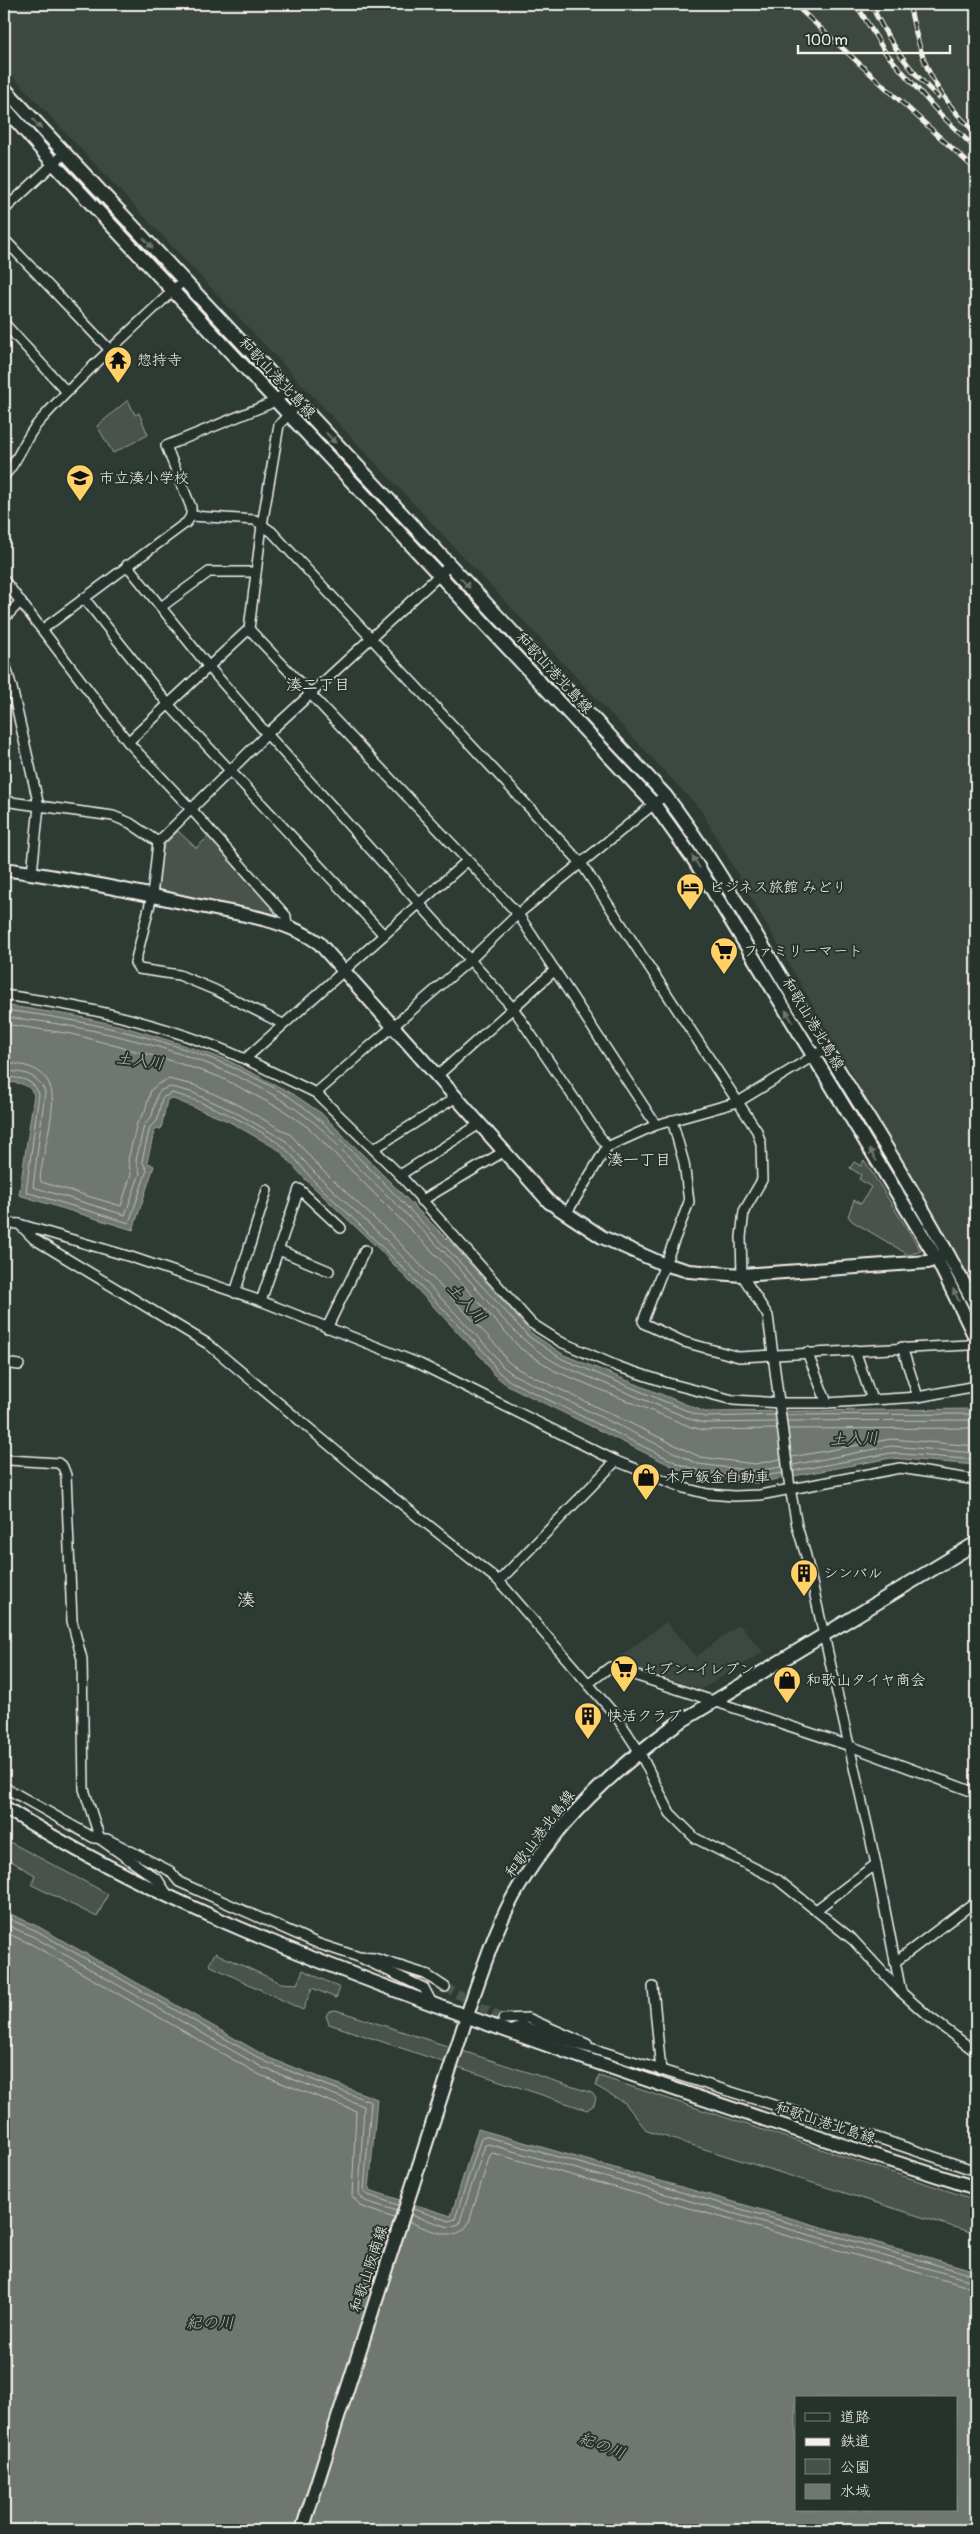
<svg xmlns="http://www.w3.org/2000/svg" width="980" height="2534" font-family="Pangolin,'Klee One',sans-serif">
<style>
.built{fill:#3c4841}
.green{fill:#48524c;stroke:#9ea29a}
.water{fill:#6f7770;stroke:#a4a8a0;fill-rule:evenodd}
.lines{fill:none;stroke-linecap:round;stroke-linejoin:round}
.shore{stroke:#bfc0b8;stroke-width:1}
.street-tunnel{stroke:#4c564f;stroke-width:9;stroke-dasharray:9 4.5;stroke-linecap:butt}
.street-casing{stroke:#f4f1e8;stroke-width:12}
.secondary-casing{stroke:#f4f1e8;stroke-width:16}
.street{stroke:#26332d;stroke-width:9}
.secondary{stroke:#26332d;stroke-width:12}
.rail-casing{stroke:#f4f1e8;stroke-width:5}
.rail{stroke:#26332d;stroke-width:3;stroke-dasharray:9;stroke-linecap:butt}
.oneway{fill:#6e766e}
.labels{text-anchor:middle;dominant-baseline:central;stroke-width:4;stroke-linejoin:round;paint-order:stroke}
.poi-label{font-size:15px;fill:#f4f1e8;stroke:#26332d;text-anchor:start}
.street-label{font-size:15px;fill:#f4f1e8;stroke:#26332d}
.neighbourhood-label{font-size:16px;fill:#f4f1e8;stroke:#26332d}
.water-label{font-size:16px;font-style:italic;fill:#b8bab2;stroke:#26332d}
.quarter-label{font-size:18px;fill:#f4f1e8;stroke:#26332d}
</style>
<rect width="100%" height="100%" fill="#2e3b34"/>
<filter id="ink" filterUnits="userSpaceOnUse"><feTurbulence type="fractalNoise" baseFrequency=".02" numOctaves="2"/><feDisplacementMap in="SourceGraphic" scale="10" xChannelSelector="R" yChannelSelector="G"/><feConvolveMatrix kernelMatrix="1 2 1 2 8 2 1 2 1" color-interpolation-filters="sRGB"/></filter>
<g filter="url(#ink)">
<g class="built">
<path d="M4 4H976V1290L701 810 4 67Z"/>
<path d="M666 1622 696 1657 739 1624 763 1652 702 1689 613 1662Z"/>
</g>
<g class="green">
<path d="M128 400 135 415 139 413 148 435 113 453 97 426Z"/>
<path d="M178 831 196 848 208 837 276 909 274 915 155 889 164 845Z"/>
<path d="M864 1160 921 1251 909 1255 852 1221 848 1216 854 1200 861 1204 871 1187 859 1179 861 1175 850 1168 854 1162 861 1166Z"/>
<path d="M4 1839 108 1894 97 1917 32 1885 35 1875 4 1857Z"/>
<path d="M215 1953 281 1983 297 1984 303 1970 340 1988 336 1998 312 1988 303 2010 209 1965Z"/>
<path d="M336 2010 592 2093 596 2098 594 2105 587 2110 329 2024 326 2016 329 2011Z"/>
<path d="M599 2076 976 2200V2234L647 2131 625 2103 596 2086Z"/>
</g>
<g class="water">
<path d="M4 1005 75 1016 121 1026 174 1042 227 1060 293 1094 321 1113 454 1246 531 1333 564 1355 705 1412 976 1409V1465L891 1458 756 1483 695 1475 678 1469 507 1385 493 1374 484 1360 378 1248 306 1180 279 1150 228 1121 171 1098 167 1100 161 1129 155 1128 147 1162 154 1166 133 1230 19 1195 34 1095C28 1082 17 1083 4 1082Z"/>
<path d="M4 1911 39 1927 269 2058 377 2099 369 2190 451 2216 478 2129 976 2271V2530H4ZM796 2398H956V2510H796Z"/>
</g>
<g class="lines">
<g class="shore">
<path d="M4 1010C97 1021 211 1047 291 1098 323 1119 348 1148 375 1174 427 1227 478 1281 528 1336L562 1359 695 1414 705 1417 775 1415"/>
<path d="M4 1017C102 1026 234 1059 312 1121 329 1134 343 1152 358 1167 387 1195 416 1223 444 1252 482 1291 511 1339 560 1365L693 1420 704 1423 776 1422"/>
<path d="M4 1024 72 1034 169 1060 220 1077 283 1110 309 1128 440 1259 520 1348 555 1371 691 1427 704 1430 777 1429"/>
<path d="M4 1063C72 1065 51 1112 43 1160 42 1167 39 1176 41 1182L121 1206 131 1174 128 1160 137 1123 145 1111 151 1090 158 1084 168 1079 194 1085 236 1104 291 1135 319 1167 391 1234 498 1347 507 1361 518 1369 700 1457 755 1464 781 1459"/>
<path d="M4 1071C23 1072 37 1073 45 1092L33 1187 125 1215 140 1173 136 1161 144 1125 152 1116 157 1095 161 1090 171 1087 191 1092 233 1111 286 1141 314 1172 386 1240 492 1352 502 1366 514 1375 698 1464 755 1471 782 1467"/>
<path d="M4 1077C20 1078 32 1078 39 1094L26 1192 129 1223 147 1170 142 1161 150 1127 157 1121 162 1098 172 1093C206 1102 252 1124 281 1145 295 1156 306 1174 320 1187 378 1241 433 1298 488 1356L497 1371 510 1381 679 1464C713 1476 747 1480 782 1473"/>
<path d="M786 1415 976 1414"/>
<path d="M787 1421 976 1420"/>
<path d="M788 1429 976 1428"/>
<path d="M792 1457 891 1439 976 1446"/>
<path d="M793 1465 891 1446 976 1453"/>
<path d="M793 1471 891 1453 976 1460"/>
<path d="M4 1917 37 1931 266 2062 371 2102 364 2191 368 2195 398 2205"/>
<path d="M4 1924 34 1937 263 2068 364 2106 359 2194 365 2201 397 2211"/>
<path d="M4 1932 31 1944 260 2075 356 2111 352 2196 362 2207 394 2218"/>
<path d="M413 2209 449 2221 455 2219 481 2138 484 2136 976 2276"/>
<path d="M411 2215 449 2227 459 2224 485 2145 488 2144 976 2282"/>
<path d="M409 2222C427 2228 458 2246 469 2222L490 2155 493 2153 976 2289"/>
</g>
<path class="street-tunnel" d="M445 1987 503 2019"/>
<g class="street-casing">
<g id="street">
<path d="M4 210 64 154"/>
<path d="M4 239 109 349"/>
<path d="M4 323 67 392"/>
<path d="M4 476C19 461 24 438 39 422 84 372 134 328 183 281"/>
<path d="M191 516V507L166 446 269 404 287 392"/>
<path d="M127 565 208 666 267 734 513 1008 555 970"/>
<path d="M4 580 128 742 192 810 286 916 287 928"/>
<path d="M84 598 168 704 384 935"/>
<path d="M161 607 209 572H256"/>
<path d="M4 619 21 601"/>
<path d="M43 629 187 522 191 516 255 520 272 532 581 863 757 1131 761 1144 762 1180 744 1211 741 1237 742 1275 768 1316 790 1488 797 1526 806 1556 876 1864 901 1992"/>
<path d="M249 629 518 914 656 1125"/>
<path d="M4 660 12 688 39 806 4 801"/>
<path d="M128 742 249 629 262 525 279 425 298 404"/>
<path d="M468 860 245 1059 316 1093 400 1175 531 1323 561 1342 619 1367 668 1383 733 1400 780 1403H827L918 1397 976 1386"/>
<path d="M32 873 39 806 113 816 130 823 158 842"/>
<path d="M4 995C87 1006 168 1024 245 1059"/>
<path d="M283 1024 215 990 179 975 139 969 135 963 152 896 158 842 267 734 449 566"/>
<path d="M436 1077 513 1008 607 1147"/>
<path d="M316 1093 471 959 518 914 665 795"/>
<path d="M672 1120 684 1163 689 1202 643 1321 645 1324 684 1342 739 1357 968 1345 976 1342"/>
<path d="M375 1148 455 1098"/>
<path d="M400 1175 478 1125"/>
<path d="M421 1201 503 1152"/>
<path d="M566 1214 607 1147 656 1125 738 1102 825 1049"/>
<path d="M4 1223 19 1224 131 1257 261 1301 420 1364 616 1461 684 1488 708 1494 734 1496 760 1495 900 1468 976 1480"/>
<path d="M19 1224 34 1239 208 1344 365 1475 499 1581 616 1716 639 1751 670 1813 695 1838 778 1880 853 1940 901 1992 928 2016 976 2052"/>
<path d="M4 1235 7 1223"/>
<path d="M279 1250 329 1271"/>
<path d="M235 1293 267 1190"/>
<path d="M261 1301 299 1189 341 1228"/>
<path d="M327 1328 365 1250"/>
<path d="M902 1347 918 1397"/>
<path d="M855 1350 872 1400"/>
<path d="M807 1352 827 1403"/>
<path d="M4 1363 19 1365"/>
<path d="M4 1458 9 1460 58 1463 63 1467 66 1475 72 1621 82 1659 84 1789 100 1839 158 1880 167 1894"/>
<path d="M499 1581 616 1461"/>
<path d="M589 1683 610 1667 850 1746 976 1793"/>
<path d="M4 1787 94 1838 107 1839 170 1871 179 1882 319 1944 359 1957 374 1958 425 1974 445 1987"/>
<path d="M816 1910 876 1864"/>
<path d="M361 1958 424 1988 433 2005"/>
<path d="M895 1962 976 1901"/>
<path d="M653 1987 661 2071"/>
<path d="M503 2019 528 2018 587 2044"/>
<path d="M508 2032 522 2026 578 2045 594 2049 863 2133 976 2171"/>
</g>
</g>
<g class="secondary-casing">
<g id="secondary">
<path d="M4 88 665 795C715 860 754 933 797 1003 859 1103 923 1203 976 1307"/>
<path d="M4 107 54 164 654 804 694 860 937 1259 976 1339"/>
<path d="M4 869C68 878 132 891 195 905 236 914 284 918 319 943L549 1202 602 1237 663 1264 689 1271 742 1275 928 1262 943 1255"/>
<path d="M4 1807C139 1892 288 1951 438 2006 616 2071 796 2131 976 2188"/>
<path d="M302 2530 474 1994C487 1957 499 1919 520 1885 559 1820 615 1769 675 1725L976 1543"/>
</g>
</g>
<use href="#street" class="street"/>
<use href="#secondary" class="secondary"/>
<g class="rail-casing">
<g id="rail">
<path d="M794 4 976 170"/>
<path d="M856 4 885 52 938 112 976 149"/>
<path d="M871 4C887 40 909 70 938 97"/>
<path d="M909 4C922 63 931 91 976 133"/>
</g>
</g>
<use href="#rail" class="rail"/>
</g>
<defs><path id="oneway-solid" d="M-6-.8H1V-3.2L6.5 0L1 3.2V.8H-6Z" transform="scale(1.25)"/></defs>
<g class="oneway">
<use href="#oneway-solid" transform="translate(37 124) rotate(48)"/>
<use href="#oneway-solid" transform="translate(148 243) rotate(47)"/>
<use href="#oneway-solid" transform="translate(331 438) rotate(47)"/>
<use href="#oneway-solid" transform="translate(465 583) rotate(47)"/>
<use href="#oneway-solid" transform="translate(696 862) rotate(-122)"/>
<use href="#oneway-solid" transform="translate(789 1016) rotate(-121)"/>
<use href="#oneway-solid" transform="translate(873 1155) rotate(-121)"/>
<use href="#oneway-solid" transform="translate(956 1295) rotate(-115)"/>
</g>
</g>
<defs>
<g id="temple-pin" transform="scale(1.4375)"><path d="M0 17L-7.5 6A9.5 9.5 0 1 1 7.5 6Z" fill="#ffd166" stroke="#26332d"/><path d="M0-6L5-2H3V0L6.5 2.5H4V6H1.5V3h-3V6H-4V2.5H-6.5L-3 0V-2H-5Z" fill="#111"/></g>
<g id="school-pin" transform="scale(1.4375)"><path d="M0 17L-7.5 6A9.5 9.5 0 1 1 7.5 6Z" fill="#ffd166" stroke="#26332d"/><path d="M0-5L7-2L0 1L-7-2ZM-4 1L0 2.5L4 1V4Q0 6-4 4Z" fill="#111"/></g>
<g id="hotel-pin" transform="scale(1.4375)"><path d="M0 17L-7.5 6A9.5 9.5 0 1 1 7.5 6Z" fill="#ffd166" stroke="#26332d"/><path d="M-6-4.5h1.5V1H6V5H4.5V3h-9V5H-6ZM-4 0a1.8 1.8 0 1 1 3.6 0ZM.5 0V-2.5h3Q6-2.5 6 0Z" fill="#111"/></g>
<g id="supermarket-pin" transform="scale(1.4375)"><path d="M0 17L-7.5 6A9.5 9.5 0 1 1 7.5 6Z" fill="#ffd166" stroke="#26332d"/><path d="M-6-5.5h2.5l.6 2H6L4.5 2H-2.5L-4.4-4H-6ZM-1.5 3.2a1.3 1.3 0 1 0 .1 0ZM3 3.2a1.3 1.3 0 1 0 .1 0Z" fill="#111"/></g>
<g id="shop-pin" transform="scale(1.4375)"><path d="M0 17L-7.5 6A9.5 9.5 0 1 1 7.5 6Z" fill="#ffd166" stroke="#26332d"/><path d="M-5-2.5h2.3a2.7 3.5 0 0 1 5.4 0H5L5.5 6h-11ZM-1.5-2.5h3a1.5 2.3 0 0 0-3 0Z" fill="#111"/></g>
<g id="building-pin" transform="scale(1.4375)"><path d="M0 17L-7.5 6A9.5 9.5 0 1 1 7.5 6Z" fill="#ffd166" stroke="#26332d"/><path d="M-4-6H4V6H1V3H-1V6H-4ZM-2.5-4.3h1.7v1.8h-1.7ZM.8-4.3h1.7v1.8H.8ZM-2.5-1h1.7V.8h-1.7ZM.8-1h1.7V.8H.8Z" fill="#111"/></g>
</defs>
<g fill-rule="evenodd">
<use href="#temple-pin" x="118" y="360"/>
<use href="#school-pin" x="80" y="478"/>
<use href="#hotel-pin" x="690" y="887"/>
<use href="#supermarket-pin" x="724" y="951"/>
<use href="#shop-pin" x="646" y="1477"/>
<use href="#building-pin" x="804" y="1573"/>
<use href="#supermarket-pin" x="624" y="1669"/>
<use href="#shop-pin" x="787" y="1680"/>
<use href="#building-pin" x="588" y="1716"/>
</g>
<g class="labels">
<g class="poi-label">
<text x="137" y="360">惣持寺</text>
<text x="99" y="478">市立湊小学校</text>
<text x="709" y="887">ビジネス旅館 みどり</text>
<text x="743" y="951">ファミリーマート</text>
<text x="665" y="1477">木戸鈑金自動車</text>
<text x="823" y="1573">シンバル</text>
<text x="643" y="1669">セブン-イレブン</text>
<text x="806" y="1680">和歌山タイヤ商会</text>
<text x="607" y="1716">快活クラブ</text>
</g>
<g class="street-label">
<text transform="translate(277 378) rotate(47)">和歌山港北島線</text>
<text transform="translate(554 673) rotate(47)">和歌山港北島線</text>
<text transform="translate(813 1024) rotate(59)">和歌山港北島線</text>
<text transform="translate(540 1834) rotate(-53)">和歌山港北島線</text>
<text transform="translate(825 2123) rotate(18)">和歌山港北島線</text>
<text transform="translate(369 2269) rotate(-72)">和歌山阪南線</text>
</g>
<g class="neighbourhood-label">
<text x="318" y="685">湊二丁目</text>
<text x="639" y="1160">湊一丁目</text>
</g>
<g class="water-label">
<text transform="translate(140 1061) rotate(7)">土入川</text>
<text transform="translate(466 1303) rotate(48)">土入川</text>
<text transform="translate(854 1439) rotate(-2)">土入川</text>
<text x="210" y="2323">紀の川</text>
<text transform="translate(602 2446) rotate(21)">紀の川</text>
</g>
<g class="quarter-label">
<text x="246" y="1600">湊</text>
</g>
</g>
<rect width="980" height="2534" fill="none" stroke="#26332d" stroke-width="20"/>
<rect x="10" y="10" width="960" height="2514" fill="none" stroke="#f4f1e8" stroke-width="2" filter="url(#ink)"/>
<rect x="795" y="2396" width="162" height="115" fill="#26332d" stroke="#787f78"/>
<rect x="805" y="2413" width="25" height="8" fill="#26332d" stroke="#787f78"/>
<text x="840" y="2422" font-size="15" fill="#f4f1e8">道路</text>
<rect x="805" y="2438" width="25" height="8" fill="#f4f1e8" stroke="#787f78"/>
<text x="840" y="2446" font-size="15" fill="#f4f1e8">鉄道</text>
<rect x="805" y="2459" width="25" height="15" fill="#48524c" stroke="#787f78"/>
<text x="840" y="2472" font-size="15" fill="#f4f1e8">公園</text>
<rect x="805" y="2484" width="25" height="15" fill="#6f7770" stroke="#787f78"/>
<text x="840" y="2496" font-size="15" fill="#f4f1e8">水域</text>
<path d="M798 45v8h152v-8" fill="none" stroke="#f4f1e8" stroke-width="2.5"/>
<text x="805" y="45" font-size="15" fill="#f4f1e8" stroke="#26332d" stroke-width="4" paint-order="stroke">100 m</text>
</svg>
